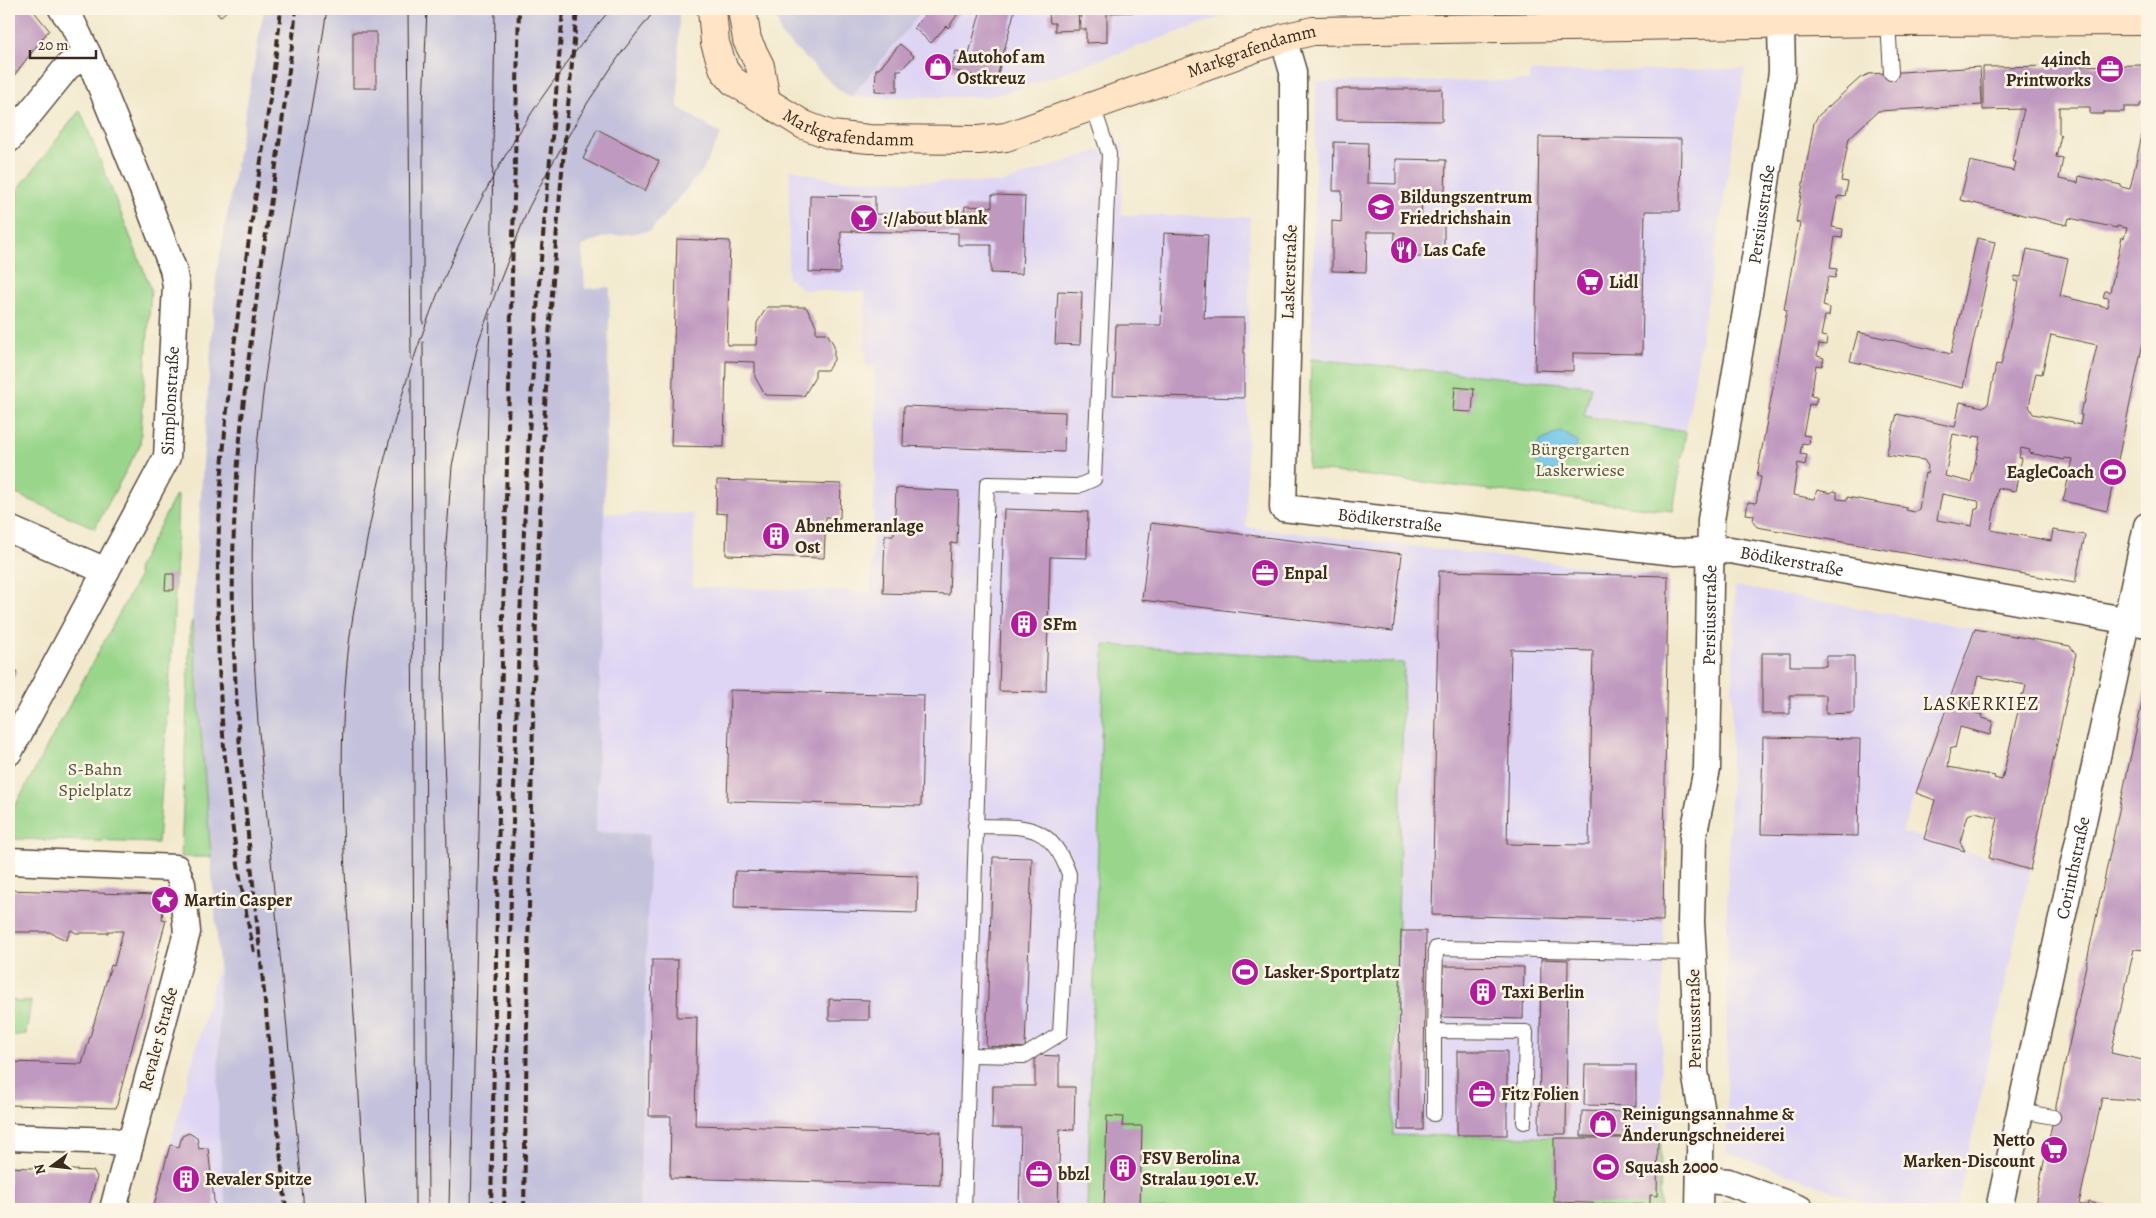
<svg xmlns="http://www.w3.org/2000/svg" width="2156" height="1218" font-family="Alegreya,serif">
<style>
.built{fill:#ded5f5}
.industrial{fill:#c3c1db}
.green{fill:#99d68b;stroke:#6a8054}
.water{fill:#6dc2ea;stroke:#547684}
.building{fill:#c099c0;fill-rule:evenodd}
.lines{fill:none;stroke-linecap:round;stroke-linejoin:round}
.service-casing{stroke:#564738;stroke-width:16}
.minor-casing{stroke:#564738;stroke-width:29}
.secondary-casing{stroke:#564738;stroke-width:30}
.service{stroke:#fff;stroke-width:14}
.minor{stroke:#fff;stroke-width:26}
.secondary{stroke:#ffe4c6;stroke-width:28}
.tram{stroke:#3b2a1e;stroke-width:1}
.rail{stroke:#3b2a1e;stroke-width:4;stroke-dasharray:8 4;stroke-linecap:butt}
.labels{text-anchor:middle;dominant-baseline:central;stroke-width:5;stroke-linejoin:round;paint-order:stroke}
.street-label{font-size:18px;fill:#3b2a1e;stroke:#fcf5e5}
.poi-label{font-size:18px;font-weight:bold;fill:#3b2a1e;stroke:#fcf5e5;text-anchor:start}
.park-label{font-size:18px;fill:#525539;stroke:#fcf5e5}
.neighbourhood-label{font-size:19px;letter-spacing:1px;fill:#3b2a1e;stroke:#fcf5e5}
</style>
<rect width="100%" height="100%" fill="#fcf5e5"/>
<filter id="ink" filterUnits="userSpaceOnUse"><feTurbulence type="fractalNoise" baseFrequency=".02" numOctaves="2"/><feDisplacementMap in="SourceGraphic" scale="10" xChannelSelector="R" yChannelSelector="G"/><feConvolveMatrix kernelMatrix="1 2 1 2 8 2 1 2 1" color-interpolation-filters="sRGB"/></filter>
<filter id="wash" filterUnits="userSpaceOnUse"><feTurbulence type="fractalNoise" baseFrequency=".0096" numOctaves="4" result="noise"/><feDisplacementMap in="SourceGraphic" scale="20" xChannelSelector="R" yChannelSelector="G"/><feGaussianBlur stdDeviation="1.12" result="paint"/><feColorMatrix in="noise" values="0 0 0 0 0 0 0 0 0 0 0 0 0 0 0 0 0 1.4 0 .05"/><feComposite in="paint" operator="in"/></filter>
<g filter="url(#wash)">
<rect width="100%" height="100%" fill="#f2e9cd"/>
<g class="built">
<path d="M924 9H1244L1005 93 984 97H851Z"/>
<path d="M1745 69 1686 432 1584 416 1591 386 1311 359 1317 82 1529 81 1530 72Z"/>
<path d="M1124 142 1121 215 1250 217 1246 527 1668 576 1661 1139 1393 1135 1403 663 1104 645 1087 1209H639L650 835 596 832 604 513 694 514 693 587 871 592 876 444 875 366 866 365 865 292 804 290 788 278 790 169 833 180 1002 183Z"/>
<path d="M1735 586 1975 629 1902 832 2030 870 1956 1209H1882L1727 1152V915Z"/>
<path d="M219 963 218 1127 226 1209H153Z"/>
</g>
<g class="industrial">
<path d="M264 9H679L678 107 721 134 703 170 650 231 604 237 582 246 585 289 610 287 596 832 650 834 639 1209H226L218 1127 219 963 192 621 216 277Z"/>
<path d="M775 9H924L851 97 839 90 781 35Z"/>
</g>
<g class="green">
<path d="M80 110 151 289 140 445 95 528 9 491V201Z"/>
<path d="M1311 359 1591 386 1584 416 1686 432 1673 511 1308 469Z"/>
<path d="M176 495H178L174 615 158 843 14 839 16 835 9 831V817L139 577 137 569Z"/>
<path d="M192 621 211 857H181L190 628Z"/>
<path d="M1104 645 1404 663 1393 1135 1661 1139 1660 1209H1087Z"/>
<path d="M9 998 18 1002 31 1001 26 1034 9 1036Z"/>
<path d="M1723 1201 1730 1202 1751 1209H1723Z"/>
</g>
<path class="water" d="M1561 431 1578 442 1571 459 1563 464 1559 471 1543 470 1530 457 1541 441Z"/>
<g id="blocks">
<g class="building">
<path d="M9 9H32L49 30 9 82Z"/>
<path d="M214 9H229L220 17Z"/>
<path d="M930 9H961L948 28 946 26 931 43 914 28Z"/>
<path d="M981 9H1015L996 81 951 70 956 51 969 54Z"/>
<path d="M1054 9H1078L1079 30 1055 31V23H1050L1049 13 1054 12Z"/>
<path d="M1080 9H1107V42L1086 43V29H1081Z"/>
<path d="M1108 9H1143V12L1108 13Z"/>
<rect x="353" y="32" width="23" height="56"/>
<path d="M900 44 914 56 901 70H897V92L875 91 876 69H879Z"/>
<path d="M2147 65V103L2140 104V107H2124V112H2103V114H2090V107H2059V134L2061 135 2056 157 2063 158 2059 179 2078 183 2079 176 2121 185V187L2130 189 2147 112V324L2107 511 2063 501 2073 459 2065 458 2064 460 2029 453 2030 450 2021 448 2019 458H2022L2015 491 1998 488 1991 530 2051 541 2053 530 2085 535 2075 583 1757 527 1753 521 1754 515 1746 514 1748 502 1756 503 1761 477 1757 476 1787 310 1784 309 1800 223 1796 222 1814 123 1818 116 1860 78 1869 74 1980 67 1982 105 1878 111 1849 138 1841 181 1848 182 1845 197 1838 196 1832 227 1843 229 1842 238 1835 237 1830 268 1837 269 1835 278 1828 277 1823 306 1830 308 1829 316H1825L1821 336 1827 337 1826 345 1819 344 1817 356 1824 358 1822 366 1816 365 1811 396 1817 397 1815 405 1809 404 1803 435 1810 436 1809 444 1802 443 1800 454 1807 455 1805 465 1798 463 1793 495 1814 499 1817 490 1831 493 1833 491 1837 492V499L1847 500V497L1907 508 1906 510 1914 512 1919 509 1925 473 1927 474 1928 466 1924 460 1886 455 1897 414 1955 427 1960 402 1983 407 1988 404 1996 364 2001 365 2014 307 2019 282 2014 281 2015 276 2021 277 2027 249 2068 258 2060 296 2107 307 2109 298 2103 297 2105 291 2110 292 2122 237 2124 238 2127 228 2117 226V228L2069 218 2067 225 1960 200 1970 161 2014 171 2016 162 2012 161 2024 109 1983 110V67ZM2051 335 2097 345 2084 404H2082L2080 415H2082L2080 425 2073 423V422L2033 414 2029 406 2036 373 2042 374ZM1953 434 1973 438 1974 436 1981 437 1971 482 1945 476ZM1942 494 1978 501 1979 504 1978 509H1975L1972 526 1937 520Z"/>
<path d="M1336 89H1442V121L1336 120Z"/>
<path d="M597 129 659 161 645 191 583 159Z"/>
<path d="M1539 137 1681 139 1680 211H1645L1642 354 1573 353V371L1535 370Z"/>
<path d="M1334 142 1368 143 1367 183 1396 184V159L1446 160 1445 193H1422L1421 224H1444V257H1394L1395 232H1367L1366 272 1332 271V221L1341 222 1342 191H1333Z"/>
<path d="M810 195 875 196V214L964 216 965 206 992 207V195L1025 196 1022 274 991 273V245H958V233L841 231 840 273 809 272Z"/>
<path d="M1164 233 1208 235 1204 318H1244V398L1113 395 1116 325H1161Z"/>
<path d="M1977 238 1995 242 1963 388 1850 361 1858 332 1951 354Z"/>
<path d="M677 239 730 241 727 345H756L757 323 767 307H806L816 325V333H827L834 345V360L827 370H815V377L804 396 765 395 755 377V362L726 361 724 447 671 446Z"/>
<path d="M1058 291 1082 292 1080 345 1055 344Z"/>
<path d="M1455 387 1474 389 1472 412 1453 411Z"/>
<path d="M904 406 1065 412 1064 452 903 446Z"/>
<path d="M717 480 841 484 840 518 826 517 824 558 726 555 727 514 716 513Z"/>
<path d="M896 488 959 491 957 544 951 543 949 595 883 593 885 535H894Z"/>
<path d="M1004 509 1088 512 1087 558 1050 557 1046 692 999 691Z"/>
<path d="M1151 523 1402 554 1393 631 1142 600Z"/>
<path d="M1439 571 1668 576 1663 921 1432 915ZM1511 649 1593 651 1589 845 1507 844Z"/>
<path d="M166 574H174V590H165Z"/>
<path d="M1975 629 2070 646 2076 654 2030 870 1989 858 1998 818 1975 812 1968 815 1960 842 1965 851 1924 839 1935 800 1916 793ZM1978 676 2026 685 2024 694H2022L2002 780 1994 778 1995 776 1948 767 1951 747 1955 748 1960 727 1990 735 1993 721 1982 718 1983 715 1972 712 1970 707Z"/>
<path d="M1762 653H1790V666H1826V656H1854V713L1826 714V695H1790V714H1762Z"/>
<path d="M9 667 17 671 9 686Z"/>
<path d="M2146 684 2147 897 2145 898 2143 905 2147 906V950L2134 949 2111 1053 2147 1061V1101L2102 1098 2079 1204 2087 1206 2088 1202 2119 1209H2034Z"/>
<path d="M730 690 924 695 921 806 727 801Z"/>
<path d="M1763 737 1860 739 1858 836 1761 834Z"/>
<path d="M993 857 1032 858 1025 1048 986 1046Z"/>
<path d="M735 871 918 876 917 913 734 908Z"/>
<path d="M9 890 157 895 164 901 162 919 166 920 116 1108 9 1105V1062L82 1064 111 965 114 966 123 931H108V933H76L71 930 66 940 49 932H9Z"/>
<path d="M1401 931H1426L1423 1130H1398Z"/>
<path d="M1541 959 1568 960 1566 1134H1539Z"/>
<path d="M652 960H678L677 1017H697L695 1125 941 1132 940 1185 670 1178 671 1116H649Z"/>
<path d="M1443 966 1524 967 1523 1019 1442 1017Z"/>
<path d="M829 999 869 1000V1020H829Z"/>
<rect x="1457" y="1051" width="50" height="84"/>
<path d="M1035 1055 1059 1056V1087H1075L1074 1130 1060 1129 1058 1209H1019L1021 1128H992L993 1086H1035Z"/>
<path d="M1585 1065H1636V1106L1584 1105Z"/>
<path d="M1582 1111 1625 1112 1624 1137 1581 1136Z"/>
<path d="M1107 1116 1123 1117 1122 1126H1142L1140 1209H1104Z"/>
<path d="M189 1133 197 1138 199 1149 208 1148 215 1209H153L170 1145 179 1147 182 1136Z"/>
<path d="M1554 1138H1658L1657 1196 1650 1195V1205L1554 1202Z"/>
<path d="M9 1167 94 1171 97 1177 88 1209H9Z"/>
</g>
</g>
</g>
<g filter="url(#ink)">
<use href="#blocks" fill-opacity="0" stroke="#564738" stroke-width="1"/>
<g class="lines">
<g class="service-casing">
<g id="service">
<path d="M1888 22 1891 73"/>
<path d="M969 1055 1024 1056 1060 1034 1069 874C1050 821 1024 827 975 826"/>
<path d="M2021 1111 2053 1117"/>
<path d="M1434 1114V1031"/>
<path d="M1524 1122 1526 1032 1434 1031 1436 948 1693 953"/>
<path d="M964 1209 987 484 1078 486 1094 479 1109 154 1093 106"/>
</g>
</g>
<g class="minor-casing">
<g id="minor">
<path id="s1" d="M1283 38 1293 72V129L1283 508 1676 552 1730 550 2147 624"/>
<path d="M9 139 68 66 88 55"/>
<path d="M9 529 106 571"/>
<path id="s2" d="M9 752 167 457 176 286 173 269 142 187 88 55 73 24 62 9"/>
<path d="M9 861 176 868 182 884 187 932 113 1209"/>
<path d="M9 1137 113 1141 130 1145"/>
<path d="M1700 1179 1728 1182 1800 1209"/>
<path id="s3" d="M1699 1209 1701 1107 1695 1072V992L1691 922 1693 837 1707 769 1711 520 1756 252 1782 72 1781 25"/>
<path id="s4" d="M1999 1209 2147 526"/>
</g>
</g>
<g class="secondary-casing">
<g id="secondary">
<path id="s5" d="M712 9 715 43 724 70 733 81 804 125 831 135 869 139 979 140 1006 137 1283 38 1313 31 1888 22 2147 21"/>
<path d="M742 9 747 40 760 66 766 101"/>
</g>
</g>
<use href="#service" class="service"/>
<use href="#minor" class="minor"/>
<use href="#secondary" class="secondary"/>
<g class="tram">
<path d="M408 9 411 359"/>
<path d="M491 294 495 9"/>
<path d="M423 324V105L427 9"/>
<path d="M423 342 428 1209"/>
<path d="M411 379 415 1209"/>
<path d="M304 1209 258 722C251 624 249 525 259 427 274 286 307 149 327 9"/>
<path d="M366 1209C361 1140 358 1070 353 1000 346 888 336 776 347 664 350 624 359 584 366 545 402 349 478 159 611 9"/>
<path d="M449 1209 453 1029 442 695 444 570 452 466 478 343 498 286 528 209 545 176 588 102 622 52 656 9"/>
<path d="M471 1209 490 314"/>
</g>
<g class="rail">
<path d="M254 952C219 787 210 612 224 444 235 298 266 154 281 9"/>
<path d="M286 1209C275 1101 264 992 253 883 242 777 231 670 233 563 236 376 277 194 296 9"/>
<path d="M491 1209 503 616 519 9"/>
<path d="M504 1209C510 929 515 649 533 370 540 249 554 129 563 9"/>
<path d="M524 1209C529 930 531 649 547 370 554 249 566 129 577 9"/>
</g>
</g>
</g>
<defs>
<g id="shop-disc" transform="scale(1.4375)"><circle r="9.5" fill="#b5179e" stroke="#fcf5e5"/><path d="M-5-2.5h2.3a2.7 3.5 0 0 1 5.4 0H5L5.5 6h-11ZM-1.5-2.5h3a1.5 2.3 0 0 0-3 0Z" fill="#fff"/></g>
<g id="office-disc" transform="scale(1.4375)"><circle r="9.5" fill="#b5179e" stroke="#fcf5e5"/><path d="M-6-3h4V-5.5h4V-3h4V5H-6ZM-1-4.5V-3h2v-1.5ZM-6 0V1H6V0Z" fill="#fff"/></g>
<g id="university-disc" transform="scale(1.4375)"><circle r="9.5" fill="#b5179e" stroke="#fcf5e5"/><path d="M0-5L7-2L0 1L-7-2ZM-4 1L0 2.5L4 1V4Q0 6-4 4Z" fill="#fff"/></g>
<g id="bar-disc" transform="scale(1.4375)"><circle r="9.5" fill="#b5179e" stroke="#fcf5e5"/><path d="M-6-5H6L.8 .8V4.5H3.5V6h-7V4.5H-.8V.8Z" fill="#fff"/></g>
<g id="restaurant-disc" transform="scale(1.4375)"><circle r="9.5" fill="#b5179e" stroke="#fcf5e5"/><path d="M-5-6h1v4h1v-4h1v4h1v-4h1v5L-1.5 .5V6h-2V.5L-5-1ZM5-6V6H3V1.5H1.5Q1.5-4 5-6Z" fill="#fff"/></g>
<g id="supermarket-disc" transform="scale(1.4375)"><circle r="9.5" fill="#b5179e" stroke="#fcf5e5"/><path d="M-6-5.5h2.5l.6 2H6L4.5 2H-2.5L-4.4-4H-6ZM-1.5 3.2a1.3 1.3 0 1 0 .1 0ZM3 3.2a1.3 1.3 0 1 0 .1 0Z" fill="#fff"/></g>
<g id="stadium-disc" transform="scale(1.4375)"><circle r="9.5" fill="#b5179e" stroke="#fcf5e5"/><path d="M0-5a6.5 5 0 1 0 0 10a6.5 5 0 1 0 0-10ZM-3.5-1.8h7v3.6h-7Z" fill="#fff"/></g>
<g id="building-disc" transform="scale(1.4375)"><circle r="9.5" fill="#b5179e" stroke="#fcf5e5"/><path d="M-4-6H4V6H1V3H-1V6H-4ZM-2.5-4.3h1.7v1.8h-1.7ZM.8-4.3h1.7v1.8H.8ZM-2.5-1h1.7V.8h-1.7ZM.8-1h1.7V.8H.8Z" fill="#fff"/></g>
<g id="sight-disc" transform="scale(1.4375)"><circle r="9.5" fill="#b5179e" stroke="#fcf5e5"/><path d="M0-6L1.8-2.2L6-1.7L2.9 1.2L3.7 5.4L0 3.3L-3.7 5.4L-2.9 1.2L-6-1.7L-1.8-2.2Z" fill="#fff"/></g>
</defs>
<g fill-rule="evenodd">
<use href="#shop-disc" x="938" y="67"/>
<use href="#office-disc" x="2110" y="69"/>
<use href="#university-disc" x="1381" y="207"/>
<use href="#bar-disc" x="864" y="218"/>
<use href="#restaurant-disc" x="1404" y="250"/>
<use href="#supermarket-disc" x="1590" y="282"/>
<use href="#stadium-disc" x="2113" y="472"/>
<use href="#building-disc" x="776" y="536"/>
<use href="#office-disc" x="1265" y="573"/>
<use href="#building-disc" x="1024" y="624"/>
<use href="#sight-disc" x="165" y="900"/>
<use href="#stadium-disc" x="1245" y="972"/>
<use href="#building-disc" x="1483" y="992"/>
<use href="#office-disc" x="1482" y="1094"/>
<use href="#shop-disc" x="1603" y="1124"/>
<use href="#supermarket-disc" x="2054" y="1150"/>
<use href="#stadium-disc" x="1606" y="1167"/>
<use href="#building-disc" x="1123" y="1168"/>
<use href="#office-disc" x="1039" y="1174"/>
<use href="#building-disc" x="186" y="1179"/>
</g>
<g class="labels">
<g class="street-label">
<text stroke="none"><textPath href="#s5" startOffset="625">Markgrafendamm</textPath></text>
<text stroke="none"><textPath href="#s5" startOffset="205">Markgrafendamm</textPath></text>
<text stroke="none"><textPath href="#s3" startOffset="1001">Persiusstraße</textPath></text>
<text transform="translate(1289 272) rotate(-88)">Laskerstraße</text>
<text stroke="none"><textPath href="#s2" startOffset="391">Simplonstraße</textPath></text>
<text stroke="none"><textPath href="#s1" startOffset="579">Bödikerstraße</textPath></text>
<text stroke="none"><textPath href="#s1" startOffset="984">Bödikerstraße</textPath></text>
<text stroke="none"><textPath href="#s3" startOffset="596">Persiusstraße</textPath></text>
<text stroke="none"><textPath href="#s4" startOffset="349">Corinthstraße</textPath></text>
<text transform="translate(1694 1019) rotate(-91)">Persiusstraße</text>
<text transform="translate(158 1039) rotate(-75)">Revaler Straße</text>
</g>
<g class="poi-label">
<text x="957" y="57">Autohof am<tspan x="957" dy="21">Ostkreuz</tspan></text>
<text x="2091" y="59" text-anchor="end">44inch<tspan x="2091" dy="21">Printworks</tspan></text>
<text x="1400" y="197">Bildungszentrum<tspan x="1400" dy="21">Friedrichshain</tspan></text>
<text x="883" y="218">://about blank</text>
<text x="1423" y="250">Las Cafe</text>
<text x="1609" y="282">Lidl</text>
<text x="2094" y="472" text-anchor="end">EagleCoach</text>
<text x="795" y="526">Abnehmeranlage<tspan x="795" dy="21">Ost</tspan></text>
<text x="1284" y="573">Enpal</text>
<text x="1043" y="624">SFm</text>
<text x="184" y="900">Martin Casper</text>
<text x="1264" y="972">Lasker-Sportplatz</text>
<text x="1502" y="992">Taxi Berlin</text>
<text x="1501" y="1094">Fitz Folien</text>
<text x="1622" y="1114">Reinigungsannahme &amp;<tspan x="1622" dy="21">Änderungschneiderei</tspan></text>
<text x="2035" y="1140" text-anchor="end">Netto<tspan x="2035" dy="21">Marken-Discount</tspan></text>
<text x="1142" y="1158">FSV Berolina<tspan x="1142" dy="21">Stralau 1901 e.V.</tspan></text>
<text x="1625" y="1167">Squash 2000</text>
<text x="1058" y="1174">bbzl</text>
<text x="205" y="1179">Revaler Spitze</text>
</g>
<g class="park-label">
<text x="1580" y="449">Bürgergarten<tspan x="1580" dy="21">Laskerwiese</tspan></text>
<text x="95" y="769">S-Bahn<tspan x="95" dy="21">Spielplatz</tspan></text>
</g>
<g class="neighbourhood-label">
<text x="1981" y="704">LASKERKIEZ</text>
</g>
</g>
<rect width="2156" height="1218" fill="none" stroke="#fcf5e5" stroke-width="30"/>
<g transform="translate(52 1166) rotate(255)" stroke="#fcf5e5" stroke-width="4" paint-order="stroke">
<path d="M0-4L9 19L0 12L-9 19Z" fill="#3b2a1e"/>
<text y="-8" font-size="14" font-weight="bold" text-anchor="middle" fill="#3b2a1e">N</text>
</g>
<path d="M30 50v8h66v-8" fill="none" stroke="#3b2a1e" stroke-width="2.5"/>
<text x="38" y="50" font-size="15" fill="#3b2a1e" stroke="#fcf5e5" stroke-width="4" paint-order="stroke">20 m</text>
</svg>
